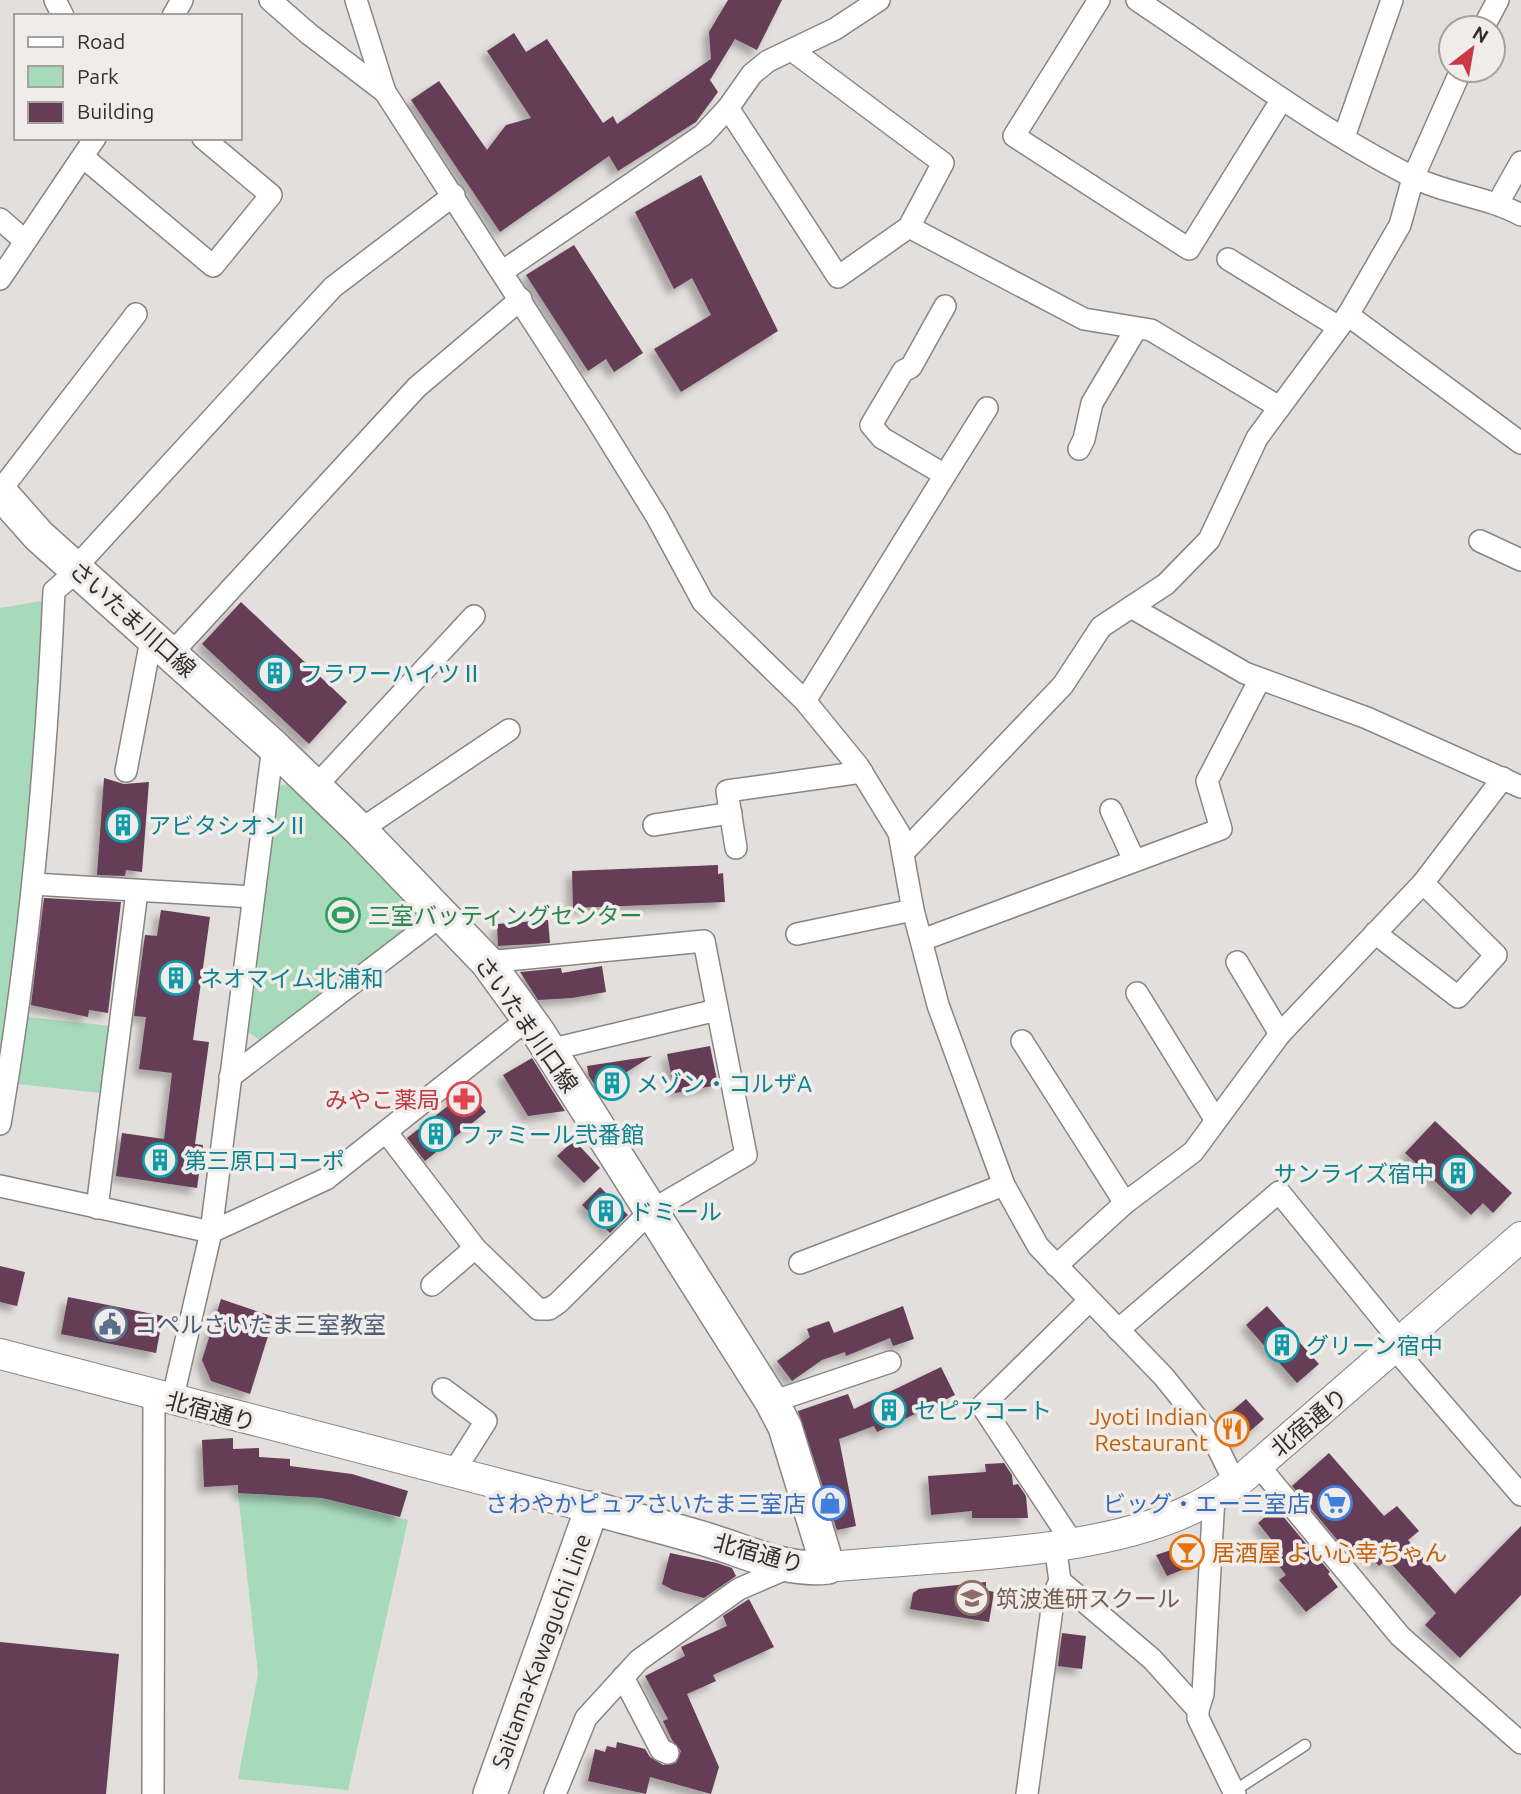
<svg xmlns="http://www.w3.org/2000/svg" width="1521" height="1794" font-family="Ubuntu,'Noto Sans JP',sans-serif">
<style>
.green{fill:#a7d9bb}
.building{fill:#653d56;filter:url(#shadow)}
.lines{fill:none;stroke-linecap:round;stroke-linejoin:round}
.lane-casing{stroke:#898582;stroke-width:13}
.street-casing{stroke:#898582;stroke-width:24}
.secondary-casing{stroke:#898582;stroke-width:32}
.primary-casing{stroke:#898582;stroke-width:36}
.lane{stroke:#fff;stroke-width:10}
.street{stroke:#fff;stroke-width:21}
.secondary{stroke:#fff;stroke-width:30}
.primary{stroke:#fff;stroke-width:33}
.labels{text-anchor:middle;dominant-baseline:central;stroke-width:7;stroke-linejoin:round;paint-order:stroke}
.street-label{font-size:23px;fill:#32302f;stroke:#f0ece9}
.culture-label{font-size:23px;fill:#0d838f;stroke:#f0ece9;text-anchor:start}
.leisure-label{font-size:23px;fill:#27864d;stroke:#f0ece9;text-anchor:start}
.health-label{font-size:23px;fill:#be3a42;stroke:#f0ece9;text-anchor:end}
.service-label{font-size:23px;fill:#4e5e75;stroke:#f0ece9;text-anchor:start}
.food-label{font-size:23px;fill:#c56008;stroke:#f0ece9;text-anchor:end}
.shop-label{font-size:23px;fill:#366cbe;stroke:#f0ece9;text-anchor:end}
.education-label{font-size:23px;fill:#785e54;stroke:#f0ece9;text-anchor:start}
</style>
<defs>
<filter id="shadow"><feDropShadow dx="-6" dy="6" stdDeviation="3.5" flood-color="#0004"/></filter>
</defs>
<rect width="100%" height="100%" fill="#e3dfdc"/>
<g class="green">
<path d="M47 600 8 1026 0 1070V608Z"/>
<path d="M298 781 425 908 423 921 266 1044 246 1031 279 786Z"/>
<path d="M26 1017 112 1026 100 1093 18 1084Z"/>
<path d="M238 1493 322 1498 408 1520 348 1790 238 1779 258 1674Z"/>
</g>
<g class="building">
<path d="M728 0H782L757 50 735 39 710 80 718 92 696 122 618 171 609 156 500 232 411 100 439 81 487 150 506 125 531 118 487 51 514 33 526 52 547 39 603 123 613 116 617 124 711 59 709 32Z"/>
<path d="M701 175 778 331 681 392 654 349 711 315 692 278 674 289 635 212Z"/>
<path d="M574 245 643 353 614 372 606 359 588 371 526 275Z"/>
<path d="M241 602 347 702 309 744 202 644Z"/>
<path d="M104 778 124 784 149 782 142 872 126 870 125 876 97 875Z"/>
<path d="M718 865V874L723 873 725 902 573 908 572 871Z"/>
<path d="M44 898 121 902 108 1013 89 1010 88 1017 31 1005Z"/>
<path d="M161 910 210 917 193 1040 209 1042 195 1144 203 1145 197 1188 116 1176 122 1133 164 1139 172 1073 139 1069 146 1017 134 1016 145 935 157 936Z"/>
<path d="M548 920 550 943 498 946 497 924Z"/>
<path d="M602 966 606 992 572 998 538 1000 520 972 561 968 562 973Z"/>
<path d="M710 1046 718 1085 675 1093 667 1054Z"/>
<path d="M652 1056 598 1090 589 1076 587 1066Z"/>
<path d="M532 1058 565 1111 528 1116 503 1075Z"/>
<path d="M465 1085 486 1112 425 1161 407 1138 453 1102 450 1098Z"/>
<path d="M1435 1121 1512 1193 1493 1213 1483 1203 1471 1215 1405 1153Z"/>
<path d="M574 1140 600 1168 584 1183 557 1156Z"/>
<path d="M600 1187 628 1215 610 1233 582 1205Z"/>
<path d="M0 1266 25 1272 17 1306 0 1302Z"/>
<path d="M68 1297 163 1316 156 1353 61 1334Z"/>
<path d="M221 1299 274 1317 250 1394 211 1381 202 1360Z"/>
<path d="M903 1306 914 1339 893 1346 890 1338 846 1356 845 1352 822 1360 792 1381 777 1361 810 1337 807 1329 829 1321 834 1333Z"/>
<path d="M1267 1306 1319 1364 1297 1383 1246 1325Z"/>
<path d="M941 1367 955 1395 877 1432 874 1426 839 1439 856 1526 837 1530 798 1411 848 1394 854 1409Z"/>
<path d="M1246 1399 1264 1419 1233 1446 1218 1423Z"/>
<path d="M233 1438V1449L259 1448V1457L290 1459V1466L352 1474 408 1491 400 1517 322 1498 238 1493V1485L204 1487 202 1440Z"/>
<path d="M1329 1453 1384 1516 1397 1506 1419 1531 1408 1540 1455 1594 1521 1526V1595L1460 1658 1425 1625 1436 1613 1387 1559 1379 1566 1360 1545 1350 1555 1292 1486Z"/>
<path d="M1004 1463 1012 1475 1013 1485 1018 1484 1026 1496 1028 1518H972V1511L931 1515 928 1476 986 1472 985 1464Z"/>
<path d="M1276 1508 1330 1572 1328 1574 1338 1587 1306 1612 1279 1580 1286 1575 1267 1550 1275 1544 1258 1523Z"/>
<path d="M1198 1541 1197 1564 1167 1576 1156 1555Z"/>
<path d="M670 1553 717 1563 732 1568 736 1576 704 1598 673 1590 662 1584Z"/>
<path d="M986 1582V1590L994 1592 989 1622 910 1609 913 1593 919 1589Z"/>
<path d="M749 1599 774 1647 713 1675 716 1681 687 1694 719 1767 711 1794 650 1777 646 1794 588 1781 595 1749 605 1752 607 1746 616 1748 617 1742 645 1749 650 1757 663 1765 676 1763 681 1751 672 1740 663 1721 668 1719 645 1676 685 1656 681 1647 727 1626 723 1616Z"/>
<path d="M1062 1633 1086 1636 1082 1669 1058 1666Z"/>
<path d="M0 1642 119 1654 106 1794H0Z"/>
</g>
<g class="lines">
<g class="lane-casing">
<path id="lane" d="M1234 1791 1305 1745"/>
</g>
<g class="street-casing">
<g id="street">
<path d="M55 0 63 16"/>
<path d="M270 0 309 34 385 92 597 420 657 517 703 602 805 701 858 766 899 833 913 910 938 1005 1004 1185 1038 1246 1164 1377 1213 1438 1235 1483"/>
<path d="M356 0 385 92"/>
<path d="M1099 0 1014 136 1189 249 1282 99"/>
<path d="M1137 0C1227 60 1315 127 1411 176 1445 194 1486 196 1521 215"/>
<path d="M173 16 182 0"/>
<path d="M1483 28 1498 0"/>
<path d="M728 108 838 277 909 227 943 163 793 51"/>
<path d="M1344 137 1392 0"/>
<path d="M83 157 213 266 271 195 203 138"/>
<path d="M1498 203 1521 162"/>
<path d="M0 219 25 241"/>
<path d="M909 227 1084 319 1151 330 1279 407"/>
<path d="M1228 259 1337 326"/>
<path d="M503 271 703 135 728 108 752 74 768 61 835 29 879 0"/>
<path d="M0 279 95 138"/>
<path d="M1348 315 1521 443"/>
<path d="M1079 449 1084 439 1092 403 1136 329"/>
<path d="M945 475 987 408"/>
<path d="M0 491 136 314"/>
<path d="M1480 541 1521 560"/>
<path d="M76 567 333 287 454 195"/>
<path d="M1131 607 1245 673 1367 718 1521 787"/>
<path d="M172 653 417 387 521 299"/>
<path d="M805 701 945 475 882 438 871 425 903 371 911 367 945 306"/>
<path d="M126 771 152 635"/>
<path d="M315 787 474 616"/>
<path d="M1111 810 1134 860"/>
<path d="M654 825 731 813"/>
<path d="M360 830 509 730"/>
<path d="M736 848 727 791 862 772"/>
<path d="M903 853 1063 685 1101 627 1166 584 1209 540 1257 438 1348 315 1400 225 1413 178 1461 70"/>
<path d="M33 884 253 897"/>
<path d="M1375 933 1458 997 1496 955 1423 883"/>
<path d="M797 934 913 910"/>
<path d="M922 940 1221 829 1207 781 1260 679"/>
<path d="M1237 962 1280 1034"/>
<path d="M1137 993 1215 1119"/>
<path d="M1022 1041 1125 1203"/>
<path d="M549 1050 717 1010"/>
<path d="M230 1077 442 915"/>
<path d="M0 1124C30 949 46 769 54 591L78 570"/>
<path d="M387 1133 475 1248 538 1309H549L558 1303 652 1210 746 1155 704 941 487 962"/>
<path d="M0 1186 211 1232 326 1179 529 1018"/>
<path d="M97 1208 137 891"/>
<path d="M800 1263 1004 1185"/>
<path d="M1056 1266 1125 1203 1193 1152 1280 1034 1423 883 1503 778"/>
<path d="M432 1285 475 1248"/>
<path d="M1118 1330 1279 1192 1402 1343"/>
<path d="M1395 1349 1521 1495"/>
<path d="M443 1389 486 1421 453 1473"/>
<path d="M172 1401 211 1232 273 746"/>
<path d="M772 1402 890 1362"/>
<path d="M1258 1465 1400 1636 1521 1743"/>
<path d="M1072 1542 982 1406 1089 1301"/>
<path d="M1055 1545 1060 1581 1152 1659 1198 1710V1718L1235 1794"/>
<path d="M623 1677 661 1750 668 1753"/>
<path d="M1198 1710 1203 1694 1214 1496"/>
<path d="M153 1794 154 1396"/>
<path d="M555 1794 586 1718 639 1660 739 1589 790 1567"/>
<path d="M1027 1794 1054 1594 1060 1581"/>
</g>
</g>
<g class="secondary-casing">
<g id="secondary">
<path d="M0 1354 592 1508"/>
<path d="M828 1567C937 1556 1102 1556 1198 1506 1214 1498 1228 1487 1244 1477L1521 1237"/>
</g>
</g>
<g class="primary-casing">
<path id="primary" d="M0 492 39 536 273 746 360 830 487 962 538 1032 772 1402 785 1427 828 1567C786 1572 748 1552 708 1540 669 1528 630 1519 592 1508L490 1794"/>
</g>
<use href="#lane" class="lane"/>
<use href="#street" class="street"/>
<use href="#secondary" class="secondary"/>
<use href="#primary" class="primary"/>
</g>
<defs>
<g id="building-ring" transform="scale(1.75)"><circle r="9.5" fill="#f0ece9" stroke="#0f9aa8" stroke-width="1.5"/><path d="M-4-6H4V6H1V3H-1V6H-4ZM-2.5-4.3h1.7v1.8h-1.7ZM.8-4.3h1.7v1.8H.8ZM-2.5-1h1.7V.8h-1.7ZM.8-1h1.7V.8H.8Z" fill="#0f9aa8"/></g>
<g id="stadium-ring" transform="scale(1.75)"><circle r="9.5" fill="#f0ece9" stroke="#2e9e5b" stroke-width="1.5"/><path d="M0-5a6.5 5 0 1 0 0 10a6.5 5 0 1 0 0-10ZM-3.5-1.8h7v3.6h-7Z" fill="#2e9e5b"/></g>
<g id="pharmacy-ring" transform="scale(1.75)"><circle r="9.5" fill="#f0ece9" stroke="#e0444e" stroke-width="1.5"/><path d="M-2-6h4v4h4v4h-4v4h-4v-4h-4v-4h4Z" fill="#e0444e"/></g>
<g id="civic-ring" transform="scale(1.75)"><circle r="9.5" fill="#f0ece9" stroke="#5c6f8a" stroke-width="1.5"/><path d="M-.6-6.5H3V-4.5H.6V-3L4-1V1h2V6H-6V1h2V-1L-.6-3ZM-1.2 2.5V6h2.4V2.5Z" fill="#5c6f8a"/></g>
<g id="restaurant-ring" transform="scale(1.75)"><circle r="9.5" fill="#f0ece9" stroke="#e8710a" stroke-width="1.5"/><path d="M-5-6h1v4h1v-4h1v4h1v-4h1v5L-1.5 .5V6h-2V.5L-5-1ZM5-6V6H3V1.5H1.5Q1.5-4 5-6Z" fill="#e8710a"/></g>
<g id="shop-ring" transform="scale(1.75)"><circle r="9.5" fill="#f0ece9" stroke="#3f7fe0" stroke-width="1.5"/><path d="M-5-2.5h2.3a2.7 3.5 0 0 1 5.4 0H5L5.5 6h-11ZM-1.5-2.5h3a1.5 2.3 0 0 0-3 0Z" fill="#3f7fe0"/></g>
<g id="supermarket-ring" transform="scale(1.75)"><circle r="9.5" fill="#f0ece9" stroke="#3f7fe0" stroke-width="1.5"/><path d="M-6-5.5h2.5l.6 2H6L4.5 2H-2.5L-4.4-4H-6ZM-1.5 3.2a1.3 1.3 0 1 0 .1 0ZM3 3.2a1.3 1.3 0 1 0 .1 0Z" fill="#3f7fe0"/></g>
<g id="bar-ring" transform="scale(1.75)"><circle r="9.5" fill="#f0ece9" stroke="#e8710a" stroke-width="1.5"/><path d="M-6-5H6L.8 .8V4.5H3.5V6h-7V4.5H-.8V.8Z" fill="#e8710a"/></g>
<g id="school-ring" transform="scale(1.75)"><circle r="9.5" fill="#f0ece9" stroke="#8d6e63" stroke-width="1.5"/><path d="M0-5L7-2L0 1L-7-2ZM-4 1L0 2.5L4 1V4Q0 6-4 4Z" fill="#8d6e63"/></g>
</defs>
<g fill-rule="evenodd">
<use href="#building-ring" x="275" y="673"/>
<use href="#building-ring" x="123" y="825"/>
<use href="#stadium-ring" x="343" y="915"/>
<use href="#building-ring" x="176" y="978"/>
<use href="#building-ring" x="612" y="1083"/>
<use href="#pharmacy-ring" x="464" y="1099"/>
<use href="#building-ring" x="436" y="1134"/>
<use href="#building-ring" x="160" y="1160"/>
<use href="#building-ring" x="1458" y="1173"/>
<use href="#building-ring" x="606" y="1211"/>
<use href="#civic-ring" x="110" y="1324"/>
<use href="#building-ring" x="1282" y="1345"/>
<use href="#building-ring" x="889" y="1410"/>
<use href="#restaurant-ring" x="1232" y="1429"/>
<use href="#shop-ring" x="830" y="1503"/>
<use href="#supermarket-ring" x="1335" y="1503"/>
<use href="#bar-ring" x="1187" y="1552"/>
<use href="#school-ring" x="972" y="1598"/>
</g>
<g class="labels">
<g class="street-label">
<text transform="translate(133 619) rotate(42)">さいたま川口線</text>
<text transform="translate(527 1024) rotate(55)">さいたま川口線</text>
<text transform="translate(211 1411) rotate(15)">北宿通り</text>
<text transform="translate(1309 1422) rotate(-40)">北宿通り</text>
<text transform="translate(759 1553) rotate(15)">北宿通り</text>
<text transform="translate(541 1651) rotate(-70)">Saitama-Kawaguchi Line</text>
</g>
<g class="culture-label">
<text x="300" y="673">フラワーハイツⅡ</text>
<text x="148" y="825">アビタシオンⅡ</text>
<text x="200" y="978">ネオマイム北浦和</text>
<text x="636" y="1083">メゾン・コルザA</text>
<text x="460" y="1134">ファミール弐番館</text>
<text x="184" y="1160">第三原口コーポ</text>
<text x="1434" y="1173" text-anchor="end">サンライズ宿中</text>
<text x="630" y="1211">ドミール</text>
<text x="1306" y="1345">グリーン宿中</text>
<text x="914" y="1410">セピアコート</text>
</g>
<g class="leisure-label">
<text x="368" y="915">三室バッティングセンター</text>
</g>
<g class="health-label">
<text x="440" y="1099">みやこ薬局</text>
</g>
<g class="service-label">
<text x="134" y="1324">コペルさいたま三室教室</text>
</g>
<g class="food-label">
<text x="1208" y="1416">Jyoti Indian<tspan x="1208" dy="26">Restaurant</tspan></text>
<text x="1212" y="1552" text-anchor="start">居酒屋 よい心幸ちゃん</text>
</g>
<g class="shop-label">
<text x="806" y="1503">さわやかピュアさいたま三室店</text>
<text x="1310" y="1503">ビッグ・エー三室店</text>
</g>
<g class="education-label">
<text x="996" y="1598">筑波進研スクール</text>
</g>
</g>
<rect x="14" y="14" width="228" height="126" fill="#f0ece9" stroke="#a4a19f" stroke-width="2"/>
<rect x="28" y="37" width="35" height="10" fill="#ffffff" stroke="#a4a19f" stroke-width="2"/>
<text x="77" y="49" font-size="21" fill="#32302f">Road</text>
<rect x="28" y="66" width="35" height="21" fill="#a7d9bb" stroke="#a4a19f" stroke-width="2"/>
<text x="77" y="84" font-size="21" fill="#32302f">Park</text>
<rect x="28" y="102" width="35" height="21" fill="#653d56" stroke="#a4a19f" stroke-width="2"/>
<text x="77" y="119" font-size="21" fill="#32302f">Building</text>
<g transform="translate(1472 49) rotate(31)"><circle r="33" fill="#f0ece9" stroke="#a4a19f" stroke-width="2"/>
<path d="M0-5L12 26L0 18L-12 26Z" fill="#ca3a45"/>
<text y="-10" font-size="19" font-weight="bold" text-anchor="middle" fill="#32302f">N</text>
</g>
</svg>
